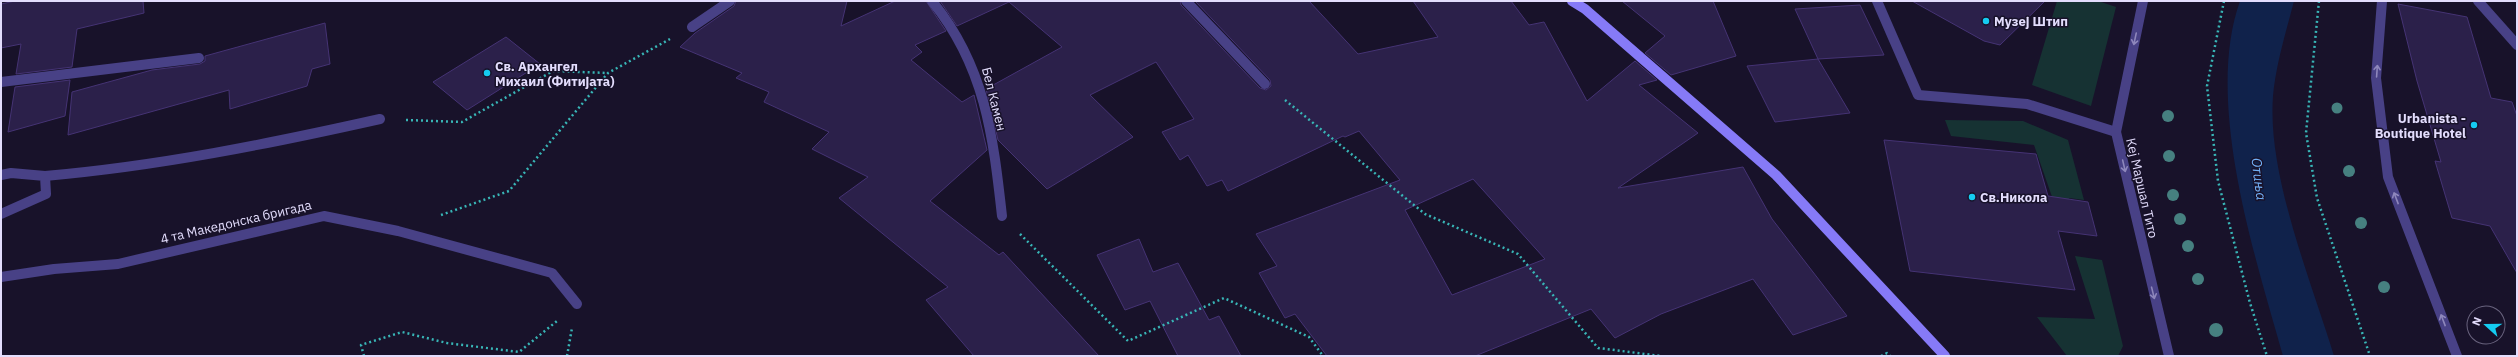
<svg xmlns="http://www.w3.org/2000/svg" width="2518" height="357" font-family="'IBM Plex Sans',sans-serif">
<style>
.green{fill:#163233}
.water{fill:#10224b}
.building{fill:#2b204a;stroke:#453374;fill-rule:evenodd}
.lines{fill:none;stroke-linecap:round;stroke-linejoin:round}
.path{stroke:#38b5b6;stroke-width:2.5;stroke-dasharray:2 3;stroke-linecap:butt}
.service{stroke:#484186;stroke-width:10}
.minor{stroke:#484186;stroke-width:10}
.tertiary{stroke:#484186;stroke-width:10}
.secondary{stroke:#867af7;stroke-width:10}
.tree{fill:#468080}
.oneway{stroke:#8e87bc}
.poi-dot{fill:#15ccf1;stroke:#18122a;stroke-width:1.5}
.labels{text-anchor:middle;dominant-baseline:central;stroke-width:3;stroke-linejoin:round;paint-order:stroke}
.poi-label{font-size:13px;font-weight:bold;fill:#e3ddfd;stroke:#18122a;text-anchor:start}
.street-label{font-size:13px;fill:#e3ddfd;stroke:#18122a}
.water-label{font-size:14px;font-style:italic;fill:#72b0f7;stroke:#18122a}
</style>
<rect width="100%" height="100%" fill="#18122a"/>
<g class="green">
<path d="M2057 1H2098L2116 7 2091 106 2032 85Z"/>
<path d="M1945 120 2023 121 2068 140 2084 200 2069 198 2074 219 2059 217 2034 145 1951 136Z"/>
<path d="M2075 256 2102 260 2123 346 2118 356H2067L2037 317 2095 319Z"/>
</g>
<path class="water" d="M2240 1H2294C2286 32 2276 64 2273 96 2267 175 2311 280 2334 356H2283C2255 256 2204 102 2240 1Z"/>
<g class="building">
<path d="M15 1H143L144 13 77 29 72 67 16 74 21 44 1 48V4Z"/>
<path d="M736 1H847L841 26 895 1H926L946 31 915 45 922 52 911 60 962 102 974 95 987 150 930 201 999 255 1003 252 1099 356H974L926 300 948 287 839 198 868 177 812 149 829 132 764 102 769 92 736 78 742 73 680 47 695 33 734 6Z"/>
<path d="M940 1H1180L1181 5 1260 88 1266 90 1271 86 1270 80 1195 1H1309L1358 54 1438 37 1413 1H1511L1529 25 1544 22 1587 101 1635 61 1657 80 1639 85 1698 133 1618 188 1743 167 1772 219 1847 316 1793 335 1753 279 1661 314 1615 338 1591 309 1475 356H1327L1295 314 1285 318 1259 273 1277 266 1256 234 1400 180 1359 131 1345 137 1343 136 1228 191 1222 180 1207 186 1188 155 1180 160 1162 132 1194 119 1156 62 1090 95 1133 137 1047 189 998 140 986 89 1062 47 1009 2 957 26ZM1473 179 1545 259 1452 295 1405 210Z"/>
<path d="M1622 1H1713L1736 56 1671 75 1645 53 1665 36Z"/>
<path d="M1912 1H2045L2000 45 1984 41Z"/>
<path d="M2398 4 2467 17 2491 98 2512 102 2517 116V273L2490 226 2452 218 2435 161 2441 162 2417 81Z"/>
<path d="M1860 5 1884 55 1818 59 1795 9Z"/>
<path d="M325 23 330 64 312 69 307 86 230 109 229 90 68 135 72 92 152 70 200 64 205 61V56Z"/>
<path d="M506 37 540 64 467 110 433 82Z"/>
<path d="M1818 59 1850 113 1775 122 1747 66Z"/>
<path d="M70 80 65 116 8 132 15 87Z"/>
<path d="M1884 140 2036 154 2048 196 2088 202 2097 236 2058 231 2075 290 1910 271Z"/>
<path d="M1139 239 1153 272 1178 263 1209 320 1219 316 1241 356H1178L1150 301 1125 310 1097 255Z"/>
</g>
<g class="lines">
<g class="path">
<path d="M2224 1 2207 86 2218 181 2250 303 2267 356"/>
<path d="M2319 1 2306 133 2317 198 2370 356"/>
<path d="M1285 100 1425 214 1518 254 1598 348 1661 356"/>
<path d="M406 120 462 122 553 71 608 73"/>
<path d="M441 215 509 191 608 73 670 39"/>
<path d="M1020 234 1128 341 1224 298 1309 337 1323 356"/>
<path d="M364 356 361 345 402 332 447 343 519 352 557 321"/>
<path d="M567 356 572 328"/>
<path d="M1881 356 1887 353 1890 356"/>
</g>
<path class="service" d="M45 176C159 166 268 144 380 119"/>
<g class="minor">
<path d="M932 1C985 66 993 135 1002 216"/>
<path d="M1186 1 1265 84"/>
<path d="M1877 1 1918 95 2027 104 2116 132"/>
<path d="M2478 1 2517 45"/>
<path d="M692 27 730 1"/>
<path d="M1 82 199 58"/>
<path d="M1 175 11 173 45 176 46 194 1 214"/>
<path d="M1 277 54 269 118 264 324 216 398 231 552 273 577 304"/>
</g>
<g class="tertiary">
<path d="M2143 1 2116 132 2169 356"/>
<path d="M2382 1 2376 78 2388 177 2457 356"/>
</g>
<path class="secondary" d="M1572 1 1585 9 1776 175 1945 356"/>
</g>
<g class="tree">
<circle cx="2337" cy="108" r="5.5"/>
<circle cx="2168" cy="116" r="6"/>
<circle cx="2169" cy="156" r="6"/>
<circle cx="2349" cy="171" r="6"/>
<circle cx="2173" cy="195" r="6"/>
<circle cx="2180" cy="219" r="6"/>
<circle cx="2361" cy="223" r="6"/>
<circle cx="2188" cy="246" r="6"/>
<circle cx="2198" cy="279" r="6"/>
<circle cx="2384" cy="287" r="6"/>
<circle cx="2216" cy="330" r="7"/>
</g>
<defs><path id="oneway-shaft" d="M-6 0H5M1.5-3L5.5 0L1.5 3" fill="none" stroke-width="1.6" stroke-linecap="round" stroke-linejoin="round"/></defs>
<g class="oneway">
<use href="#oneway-shaft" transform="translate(2135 39) rotate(102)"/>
<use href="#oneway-shaft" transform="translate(2377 71) rotate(-86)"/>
<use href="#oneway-shaft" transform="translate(2124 166) rotate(77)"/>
<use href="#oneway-shaft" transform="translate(2396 198) rotate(-111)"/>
<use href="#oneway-shaft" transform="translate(2153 293) rotate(76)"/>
<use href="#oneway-shaft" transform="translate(2443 320) rotate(-111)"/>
</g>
<g class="poi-dot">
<circle cx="1986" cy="21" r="4"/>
<circle cx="487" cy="73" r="4"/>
<circle cx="2474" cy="125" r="4"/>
<circle cx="1972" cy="197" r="4"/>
</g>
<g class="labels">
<g class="poi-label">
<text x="1994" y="21">Музеј Штип</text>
<text x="495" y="66">Св. Архангел<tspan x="495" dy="15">Михаил (Фитијата)</tspan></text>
<text x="2466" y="118" text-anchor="end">Urbanista -<tspan x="2466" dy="15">Boutique Hotel</tspan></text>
<text x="1980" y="197">Св.Никола</text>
</g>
<g class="street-label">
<text transform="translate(994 99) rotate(76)">Бел Камен</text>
<text transform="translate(2142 188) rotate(77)">Кеј Маршал Тито</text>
<text transform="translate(236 222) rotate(-13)">4 та Македонска бригада</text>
</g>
<g class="water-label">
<text transform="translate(2259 179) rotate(83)">Отиња</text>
</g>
</g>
<rect width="2518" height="357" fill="none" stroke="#e3ddfd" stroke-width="4"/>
<g transform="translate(2486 325) rotate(291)"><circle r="19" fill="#18122a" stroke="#69637e"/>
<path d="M0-3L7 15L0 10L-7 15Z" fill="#15ccf1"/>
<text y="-6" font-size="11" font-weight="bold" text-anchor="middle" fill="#e3ddfd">N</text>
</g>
</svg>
